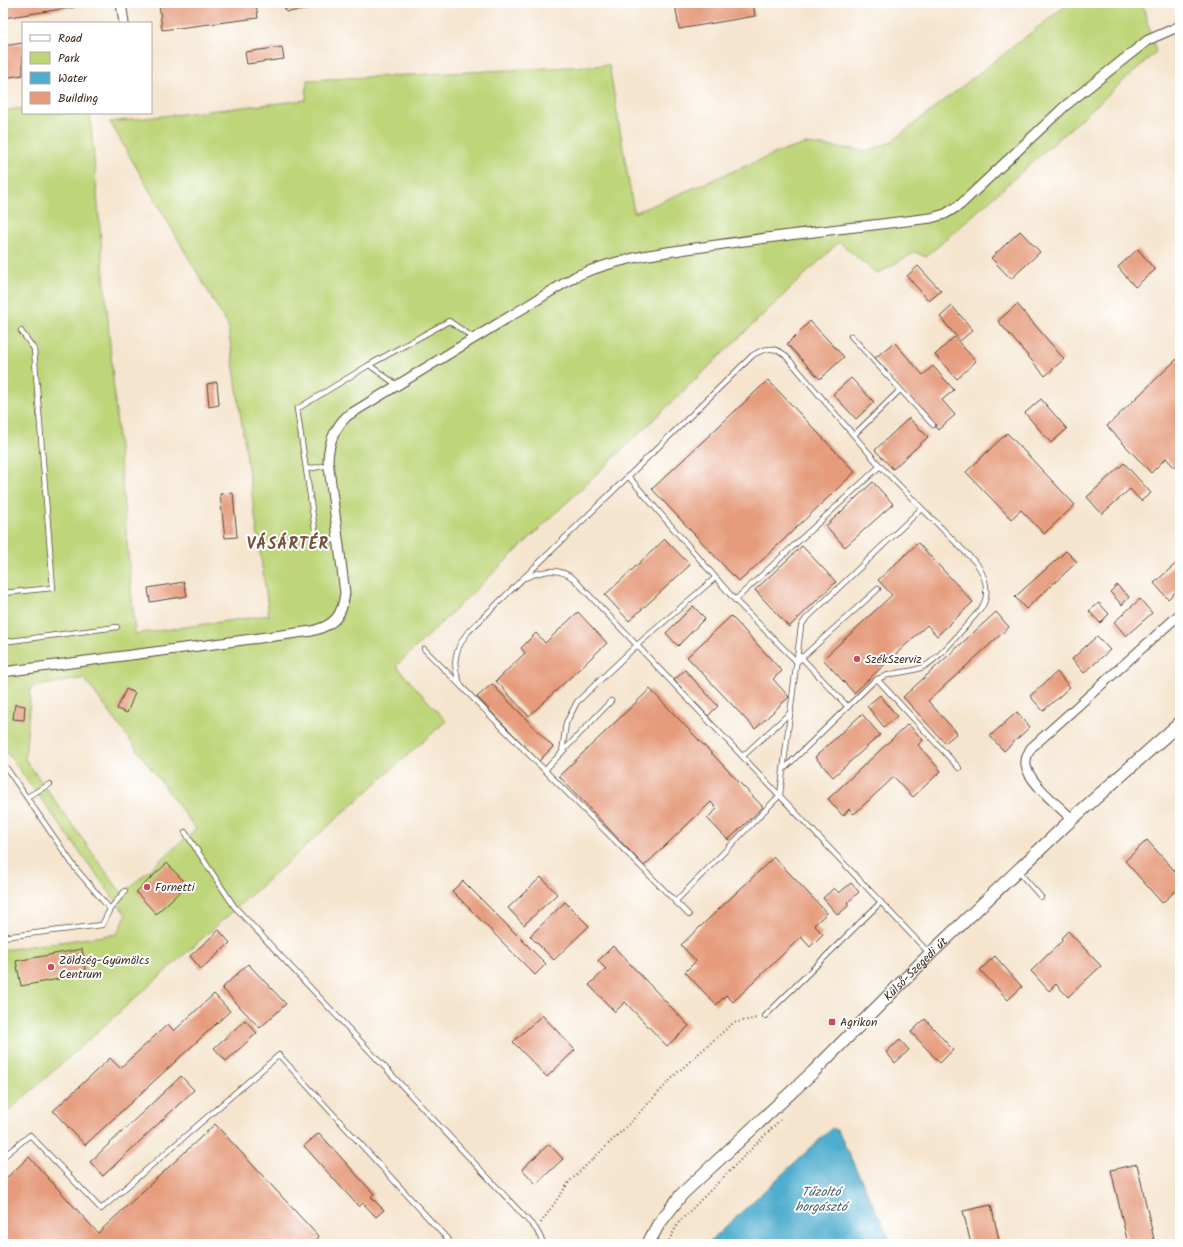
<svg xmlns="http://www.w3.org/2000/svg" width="1183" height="1247" font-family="Kalam,sans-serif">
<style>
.green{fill:#bed579;stroke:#7c804c;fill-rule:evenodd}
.water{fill:#50adce;stroke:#466c76}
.building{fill:#e59b7c}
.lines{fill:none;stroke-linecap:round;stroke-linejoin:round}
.service-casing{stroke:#574639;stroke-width:6}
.minor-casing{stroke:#574639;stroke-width:11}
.tertiary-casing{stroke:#574639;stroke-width:14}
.path{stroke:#574639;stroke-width:2;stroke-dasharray:1 3;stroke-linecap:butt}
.service{stroke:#fff;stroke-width:4.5}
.minor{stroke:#fff;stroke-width:9}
.tertiary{stroke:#fff;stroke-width:12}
.poi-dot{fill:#d1495b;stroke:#fff;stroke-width:1.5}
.labels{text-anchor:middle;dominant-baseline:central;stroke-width:4;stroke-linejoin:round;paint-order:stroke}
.poi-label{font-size:12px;fill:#3b2a1e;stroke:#fff;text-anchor:start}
.street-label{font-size:12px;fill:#3b2a1e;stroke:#fff}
.water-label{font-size:13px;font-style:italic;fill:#435e64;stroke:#fff}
.district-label{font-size:16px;font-weight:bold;letter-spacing:1px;fill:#76523f;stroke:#fff}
</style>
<rect width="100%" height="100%" fill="#fff"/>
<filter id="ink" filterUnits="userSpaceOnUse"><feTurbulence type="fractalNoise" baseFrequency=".025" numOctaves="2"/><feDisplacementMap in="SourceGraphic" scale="8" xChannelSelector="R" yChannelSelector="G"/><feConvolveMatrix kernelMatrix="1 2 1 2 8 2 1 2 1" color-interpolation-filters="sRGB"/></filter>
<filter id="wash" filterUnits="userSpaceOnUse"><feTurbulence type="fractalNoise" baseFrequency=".012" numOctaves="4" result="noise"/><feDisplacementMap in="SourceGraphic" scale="16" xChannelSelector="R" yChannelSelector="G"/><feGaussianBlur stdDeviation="0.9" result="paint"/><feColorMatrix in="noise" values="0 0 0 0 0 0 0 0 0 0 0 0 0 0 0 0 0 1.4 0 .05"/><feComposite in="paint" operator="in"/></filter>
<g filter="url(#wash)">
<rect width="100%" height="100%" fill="#f5e5cf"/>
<path class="green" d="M1069 3H1142L1156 52 926 257 915 252 877 274 839 242 396 666 446 721 3 1116V950L117 934 126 915 3 747V111L23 108V113H90L135 634 269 615 228 326 110 122 306 100 307 80 609 65 634 213 779 152 806 144 869 151 891 142ZM84 678 196 829 122 894 25 759 31 687Z"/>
<path class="water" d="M832 1128 838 1131 892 1244H707Z"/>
<g id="blocks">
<g class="building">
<path d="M3 3H74L75 7 3 18Z"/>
<path d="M159 3H256L258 18 162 30Z"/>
<path d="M284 3H306V10L286 12Z"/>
<path d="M675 3H753L755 16 679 29Z"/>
<path d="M23 43V75L3 78V46Z"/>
<path d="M282 47 284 59 247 64 245 52Z"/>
<path d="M1020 231 1040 252 1011 279 991 258Z"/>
<path d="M1138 249 1155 270 1135 287 1118 267Z"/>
<path d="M918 266 941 291 929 301 907 276Z"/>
<path d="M1017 304 1064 359 1045 376 998 321Z"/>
<path d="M952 306 973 330 960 341 940 317Z"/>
<path d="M810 321 844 357 820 379 787 344Z"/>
<path d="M954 337 976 361 957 379 935 355Z"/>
<path d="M894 342 923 375 933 366 954 390 942 400 955 415 938 430 875 358Z"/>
<path d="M1180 356V461L1174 467 1166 458 1151 473 1107 426Z"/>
<path d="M851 378 874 402 856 419 833 394Z"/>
<path d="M768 380 855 472 739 582 652 489Z"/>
<path d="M217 382 219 405 209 407 207 384Z"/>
<path d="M1041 399 1067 429 1051 443 1025 413Z"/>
<path d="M909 418 928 437 893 469 875 450Z"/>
<path d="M1007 433 1075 505 1044 534 1021 510 1011 519 966 472Z"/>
<path d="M1124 463 1151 493 1141 501 1130 489 1102 514 1087 497Z"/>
<path d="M873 482 893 504 845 547 826 526Z"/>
<path d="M233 493 237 537 225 538 220 494Z"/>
<path d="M665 539 690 565 629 621 605 595Z"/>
<path d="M918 543 973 602 937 636 927 625 854 693 823 659 892 595 878 580Z"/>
<path d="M802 546 836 582 789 627 755 590Z"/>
<path d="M1066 551 1077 562 1026 609 1015 597Z"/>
<path d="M1180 560V588L1168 599 1154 583Z"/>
<path d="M184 582 187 596 150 602 148 588Z"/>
<path d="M1117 585 1129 597 1122 605 1110 592Z"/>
<path d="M1140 599 1152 613 1126 636 1114 622Z"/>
<path d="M1099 603 1109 614 1100 623 1089 611Z"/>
<path d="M693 606 705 618 678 646 666 633Z"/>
<path d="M578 612 607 643 529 716 496 681 525 653 521 648 536 633 545 643Z"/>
<path d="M996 612 1009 627 928 701 957 733 945 743 903 697Z"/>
<path d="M731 616 782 671 773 679 789 697 755 729 687 657Z"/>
<path d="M1097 636 1110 650 1084 673 1072 659Z"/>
<path d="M685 670 718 706 708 716 674 680Z"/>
<path d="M1057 672 1070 687 1043 711 1030 696Z"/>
<path d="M492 684 553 747 539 761 477 697Z"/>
<path d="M126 689 135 693 127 713 117 709Z"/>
<path d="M650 689 763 807 728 840 707 818 717 809 711 802 644 866 559 776Z"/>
<path d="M880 695 897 716 884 727 867 706Z"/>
<path d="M15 704 25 706 24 720 13 719Z"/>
<path d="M1017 712 1030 727 1004 751 990 736Z"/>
<path d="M862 714 880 735 833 777 815 757Z"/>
<path d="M908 724 923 740 918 745 941 771 913 797 894 777 854 814 849 809 843 816 828 799Z"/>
<path d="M1147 840 1180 877V887L1162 903 1125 861Z"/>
<path d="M774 857 827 913 814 925 823 934 810 947 801 937 733 1002 726 995 716 1005 685 972 696 961 681 945Z"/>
<path d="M167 863 187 885 156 914 136 892Z"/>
<path d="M541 877 557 894 524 925 508 908Z"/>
<path d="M463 881 546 964 535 975 452 891Z"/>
<path d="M851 883 859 892 847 903 849 905 838 915 823 898 834 888 839 893Z"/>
<path d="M565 902 589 926 554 960 530 936Z"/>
<path d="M219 930 230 943 201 969 190 956Z"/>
<path d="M1068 931 1101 966 1068 997 1056 984 1049 991 1031 971 1063 940 1061 938Z"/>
<path d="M613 946 689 1026 667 1046 625 1002 615 1012 589 985 606 969 598 961Z"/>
<path d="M82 949 86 974 21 986 16 961Z"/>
<path d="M995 956 1022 987 1008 1000 980 970Z"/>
<path d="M248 964 286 1004 260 1028 222 988Z"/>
<path d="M214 994 230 1011 85 1145 53 1111 110 1058 120 1068 168 1024 174 1031Z"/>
<path d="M542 1015 575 1050 547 1077 513 1042Z"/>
<path d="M925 1019 953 1050 940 1063 911 1032Z"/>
<path d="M245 1020 257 1033 226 1061 214 1048Z"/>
<path d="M900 1040 909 1050 895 1063 886 1052Z"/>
<path d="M181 1076 194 1090 103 1176 90 1162Z"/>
<path d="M215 1124 319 1237 311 1244H3V1181L29 1157 98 1233Z"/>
<path d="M319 1133 374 1194 371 1197 384 1210 376 1217 363 1203 359 1207 304 1146Z"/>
<path d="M549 1144 563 1159 536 1184 522 1169Z"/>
<path d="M1137 1164 1155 1244H1128L1111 1170Z"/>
<path d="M991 1205 1000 1244H971L963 1211Z"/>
</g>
</g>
</g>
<g filter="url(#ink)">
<use href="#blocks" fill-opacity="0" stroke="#574639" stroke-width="1"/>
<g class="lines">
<g class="service-casing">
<g id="service">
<path d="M851 336 933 425"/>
<path d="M369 365 449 321 474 338"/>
<path d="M854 435 900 390"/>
<path d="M307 469 329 465"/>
<path d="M628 476 735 600 797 662 878 589"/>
<path d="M339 539 317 543 297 409 369 365 397 385"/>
<path d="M525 578C541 571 559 566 574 579L929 953"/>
<path d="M3 593 53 588 34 349 21 331"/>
<path d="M735 600 880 466"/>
<path d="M3 642 117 627"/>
<path d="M424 649 689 915"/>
<path d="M800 656 848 707"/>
<path d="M877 679 959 768"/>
<path d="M462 687C451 667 454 650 468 632L753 355C765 348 774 346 785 355L880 466 977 564C986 578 991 595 980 610 966 625 940 659 923 667 907 674 888 671 873 682L784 769"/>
<path d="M562 752 566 723 577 702 637 645 715 578"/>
<path d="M743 756 791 712"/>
<path d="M3 763 76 869 110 909 102 925 3 937"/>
<path d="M545 770 611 701"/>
<path d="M27 797 50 784"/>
<path d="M185 832 234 906 536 1229 544 1244"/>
<path d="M1018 871 1041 897"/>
<path d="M675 902 780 795 801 626 805 620 921 509"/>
<path d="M110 909 125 891"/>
<path d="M765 1016 881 902"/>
<path d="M3 1157 30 1135 101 1209 279 1055 452 1244"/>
</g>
</g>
<g class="minor-casing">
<g id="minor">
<path d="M121 3 124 23"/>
<path d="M3 672 312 631C335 625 342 616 345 593L328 460C329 442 334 429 347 416L576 276C622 256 668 252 717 245 788 234 859 227 931 218L945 214 960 205 1065 106 1148 40 1180 26"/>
<path d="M1072 819C1060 807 1028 782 1026 765 1025 759 1028 753 1031 748L1180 614"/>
</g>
</g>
<g class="tertiary-casing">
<g id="tertiary">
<path id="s1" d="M648 1244 658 1225 682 1194 813 1072 930 954 1072 819 1180 723"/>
</g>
</g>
<g class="path">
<path d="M541 1223 569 1182 624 1129 678 1072 733 1023 757 1018"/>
<path d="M667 1244 679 1222 780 1120"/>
</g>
<use href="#service" class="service"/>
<use href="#minor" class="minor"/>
<use href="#tertiary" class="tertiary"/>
</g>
</g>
<g class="poi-dot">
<circle cx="857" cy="659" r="4"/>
<circle cx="147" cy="887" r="4"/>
<circle cx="51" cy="967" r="4"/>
<rect x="828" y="1018" width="8" height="8" rx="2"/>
</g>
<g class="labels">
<g class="poi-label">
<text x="865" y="659">SzékSzerviz</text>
<text x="155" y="887">Fornetti</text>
<text x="59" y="960">Zöldség-Gyümölcs<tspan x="59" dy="14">Centrum</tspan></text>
<text x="840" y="1022">Agrikon</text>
</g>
<g class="street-label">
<text stroke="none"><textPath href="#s1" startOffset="385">Külső-Szegedi út</textPath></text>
</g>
<g class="water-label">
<text x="821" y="1192">Tűzoltó<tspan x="821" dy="15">horgásztó</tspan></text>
</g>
<g class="district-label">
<text x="288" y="544">VÁSÁRTÉR</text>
</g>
</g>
<rect width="1183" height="1247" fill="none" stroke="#fff" stroke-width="16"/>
<rect x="22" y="22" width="130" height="92" fill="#ffffff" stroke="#b1aaa5"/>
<rect x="30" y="35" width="20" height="6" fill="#ffffff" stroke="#b1aaa5"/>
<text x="58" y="42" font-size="12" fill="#3b2a1e">Road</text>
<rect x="30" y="52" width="20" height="12" fill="#bed579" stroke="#b1aaa5"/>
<text x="58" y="62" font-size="12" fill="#3b2a1e">Park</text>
<rect x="30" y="72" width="20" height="12" fill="#50adce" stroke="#b1aaa5"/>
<text x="58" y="82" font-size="12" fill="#3b2a1e">Water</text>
<rect x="30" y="92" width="20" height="12" fill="#e59b7c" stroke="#b1aaa5"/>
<text x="58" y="102" font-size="12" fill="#3b2a1e">Building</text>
</svg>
